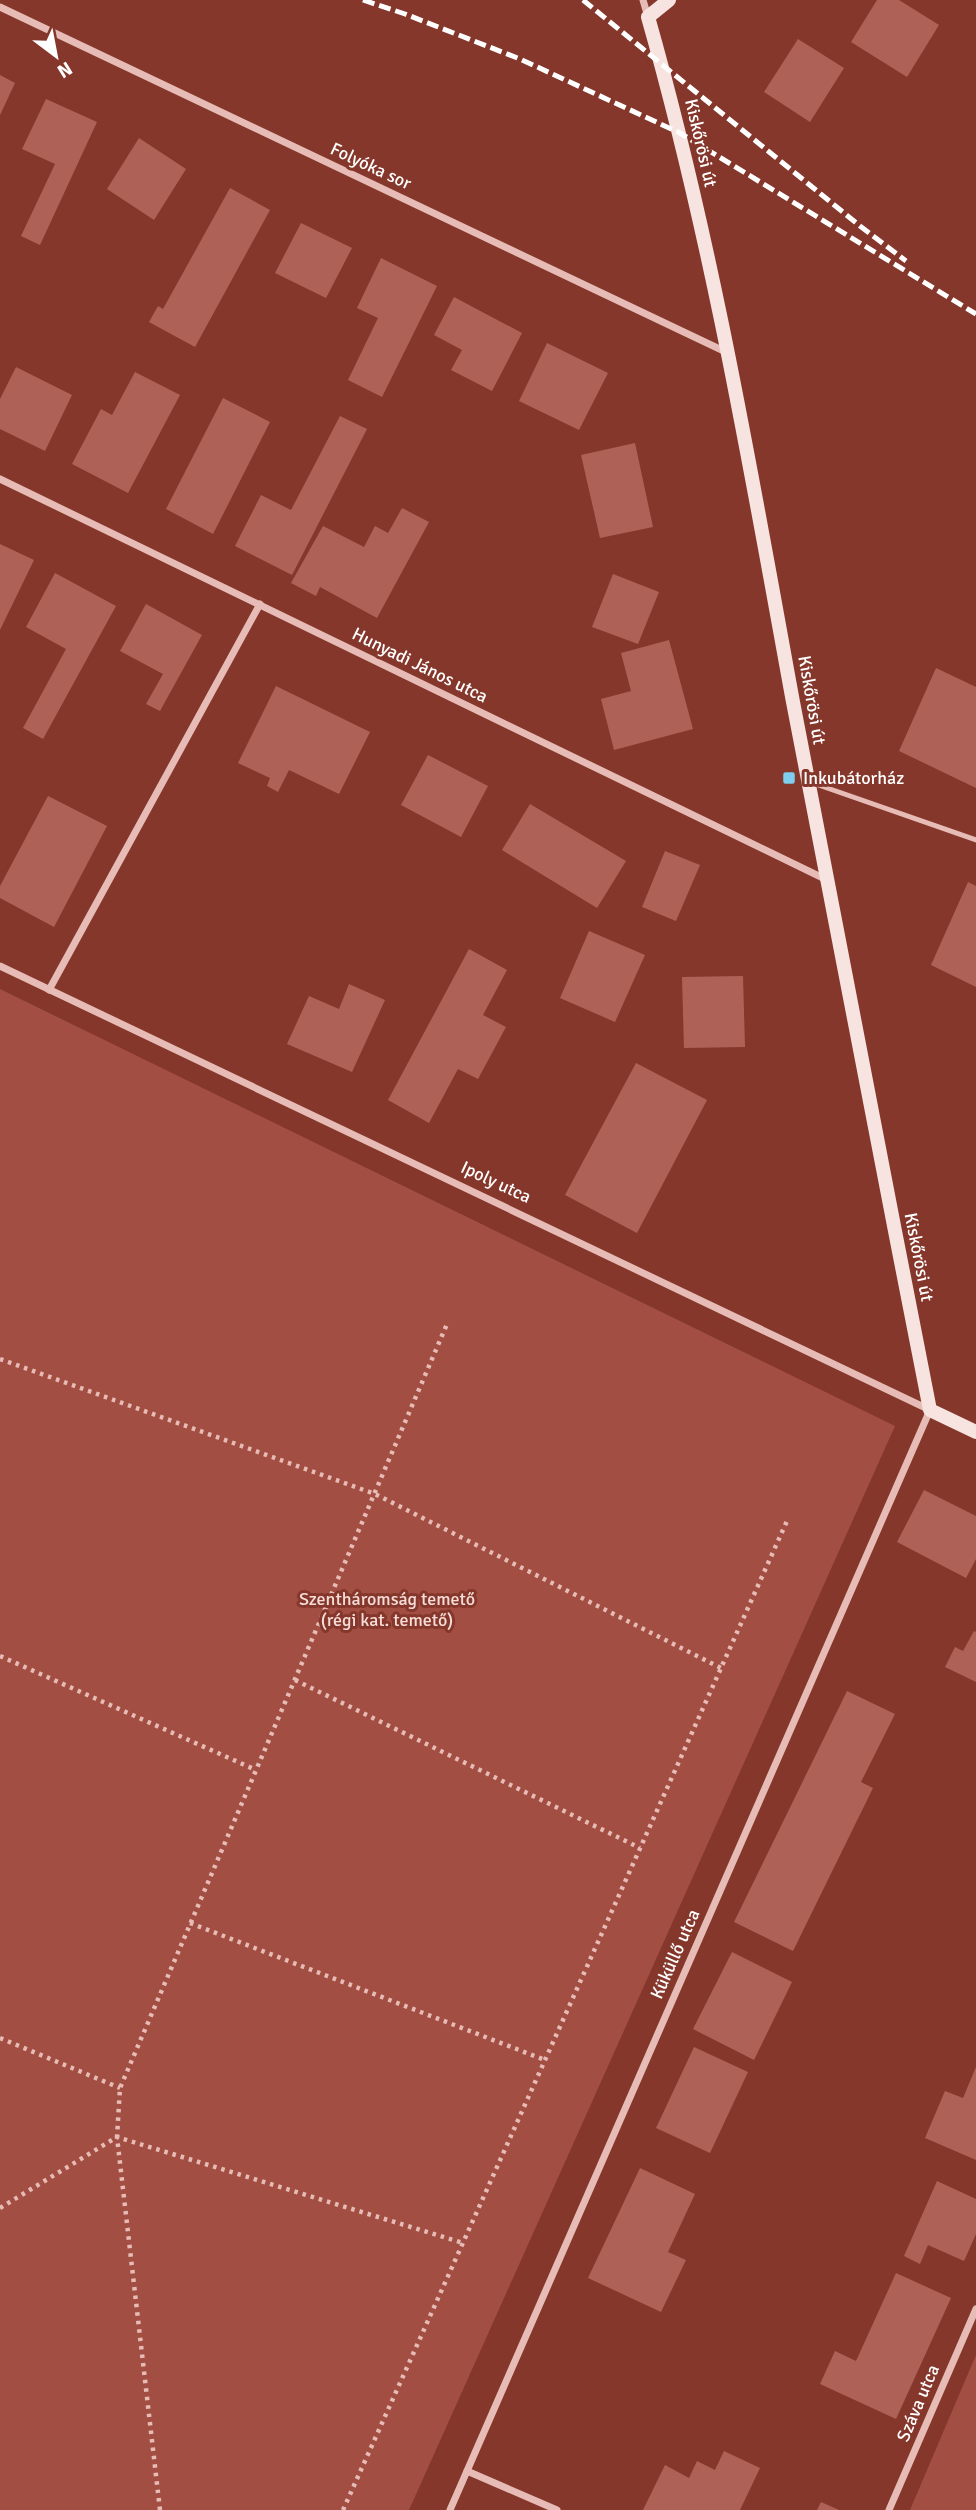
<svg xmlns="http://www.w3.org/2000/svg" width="976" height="2510" font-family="Signika,sans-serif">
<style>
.green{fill:#a34e43}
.building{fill:#ae6257}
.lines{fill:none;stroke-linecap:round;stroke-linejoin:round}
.path{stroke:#e7bcb6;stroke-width:4.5;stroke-dasharray:3.5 5;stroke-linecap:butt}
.lane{stroke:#e7bcb6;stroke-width:5}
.street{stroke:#e7bcb6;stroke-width:7}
.secondary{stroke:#f7e3df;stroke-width:14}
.rail{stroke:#fff;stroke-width:5;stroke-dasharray:12 5;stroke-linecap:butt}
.poi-dot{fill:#7eceed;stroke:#85372b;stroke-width:2.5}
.labels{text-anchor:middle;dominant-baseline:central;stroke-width:6;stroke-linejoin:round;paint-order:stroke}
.street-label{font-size:18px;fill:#fff;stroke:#85372b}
.poi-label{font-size:18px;fill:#fff;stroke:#85372b;text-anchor:start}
.park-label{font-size:18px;fill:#f6ddd9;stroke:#85372b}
</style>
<rect width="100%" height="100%" fill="#85372b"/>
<g class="green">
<path d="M0 989 895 1426 409 2510H0Z"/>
<path d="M976 2355V2510H910Z"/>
</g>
<g class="building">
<path d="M877 0H899L939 25 907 77 851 42Z"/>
<path d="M798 39 844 68 810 122 764 92Z"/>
<path d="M0 75 15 83 0 115Z"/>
<path d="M46 99 97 122 40 245 21 236 55 164 22 149Z"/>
<path d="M139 138 186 169 154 220 107 189Z"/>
<path d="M230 188 270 210 195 347 149 322 158 306 163 309Z"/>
<path d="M301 223 352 248 326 298 275 273Z"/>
<path d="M381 258 437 286 382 397 348 380 378 318 357 308Z"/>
<path d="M454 297 522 333 492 391 451 370 462 350 434 335Z"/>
<path d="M547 343 608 373 579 430 519 401Z"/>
<path d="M16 367 72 395 45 451 0 429V399Z"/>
<path d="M135 372 180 395 128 493 72 464 101 409 112 415Z"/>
<path d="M223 398 270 422 213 534 166 509Z"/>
<path d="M340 416 367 429 292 575 235 546 261 495 291 510Z"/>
<path d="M635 443 653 527 600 538 581 455Z"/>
<path d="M402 508 429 522 377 618 320 587 316 596 291 583 323 526 364 547 375 526 388 533Z"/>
<path d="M0 544 34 560 0 630Z"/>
<path d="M55 573 116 606 43 739 23 728 66 649 26 627Z"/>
<path d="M613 574 659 592 638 644 592 627Z"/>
<path d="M146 604 202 635 160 711 146 704 163 674 120 651Z"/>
<path d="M669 640 693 729 614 750 601 699 631 691 621 653Z"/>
<path d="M936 668 976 687V788L899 751Z"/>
<path d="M276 686 370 732 339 794 289 770 278 792 267 786 270 778 238 763Z"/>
<path d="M428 755 488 786 461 837 401 805Z"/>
<path d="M48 796 107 826 54 927 0 898V886Z"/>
<path d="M530 804 626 861 597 908 502 850Z"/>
<path d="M665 851 700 865 676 921 642 907Z"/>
<path d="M968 882 976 886V987L931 965Z"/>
<path d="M589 931 645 955 615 1022 560 998Z"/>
<path d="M469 949 507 970 483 1015 506 1027 478 1079 458 1069 429 1123 388 1100Z"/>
<path d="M743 976 745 1047 684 1048 682 977Z"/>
<path d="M349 984 385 1000 352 1072 287 1044 309 996 339 1009Z"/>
<path d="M636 1063 707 1100 637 1233 565 1195Z"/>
<path d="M924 1490 976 1516V1559L966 1578 897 1542Z"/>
<path d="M974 1631 976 1632V1682L945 1667 955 1647 963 1651Z"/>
<path d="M847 1691 895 1714 861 1782 873 1788 793 1951 734 1922Z"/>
<path d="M732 1952 792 1982 754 2060 693 2029Z"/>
<path d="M694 2047 748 2072 710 2153 656 2128Z"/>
<path d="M976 2067V2160L925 2138 945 2091 963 2098Z"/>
<path d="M640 2168 695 2194 668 2252 686 2260 661 2312 588 2278Z"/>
<path d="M937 2181 976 2199V2234L964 2261 928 2245 920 2264 904 2256Z"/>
<path d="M896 2273 951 2298 896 2419 820 2384 835 2351 856 2361Z"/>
<path d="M724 2451 760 2468 740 2510H643L665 2465 689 2478 697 2461 715 2470Z"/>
<path d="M821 2502 839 2510H817Z"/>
</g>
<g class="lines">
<g class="path">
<path d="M0 1359 375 1494 721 1668"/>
<path d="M0 1656 256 1770"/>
<path d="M295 1680 640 1848"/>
<path d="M190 1923 545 2060"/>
<path d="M0 2038 120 2088"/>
<path d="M0 2208 117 2137 120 2088 447 1324"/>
<path d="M160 2510 117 2137 463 2243"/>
<path d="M343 2510 787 1521"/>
</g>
<path class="lane" d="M810 782 976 840"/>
<g class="street">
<path d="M643 0 648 17"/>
<path d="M0 7 728 353"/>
<path d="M0 479 825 879"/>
<path d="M0 966 930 1410 450 2510"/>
<path d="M49 990 260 604"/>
<path d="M467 2471 557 2510"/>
<path d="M889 2510 976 2309"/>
</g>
<path class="secondary" d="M669 0 648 17C712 242 751 472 793 702 837 938 884 1174 930 1410L976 1432"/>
<g class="rail">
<path d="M363 0 405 14 520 59 680 133 976 314"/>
<path d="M583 0 860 226 906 261"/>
</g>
</g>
<rect class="poi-dot" x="782" y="771" width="14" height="14" rx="3.5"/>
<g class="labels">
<g class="street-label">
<text transform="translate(701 143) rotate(77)">Kiskőrösi út</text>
<text transform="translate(371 166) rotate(25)">Folyóka sor</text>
<text transform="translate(420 665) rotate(26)">Hunyadi János utca</text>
<text transform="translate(812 700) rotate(80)">Kiskőrösi út</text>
<text transform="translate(496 1182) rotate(25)">Ipoly utca</text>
<text transform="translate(919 1257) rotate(79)">Kiskőrösi út</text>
<text transform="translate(675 1954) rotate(-66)">Küküllő utca</text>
<text transform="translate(918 2403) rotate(-67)">Száva utca</text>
</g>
<g class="poi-label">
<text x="803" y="778">Inkubátorház</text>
</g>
<g class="park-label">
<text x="387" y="1599">Szentháromság temető<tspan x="387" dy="21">(régi kat. temető)</tspan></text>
</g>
</g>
<g transform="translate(56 56) rotate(148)" stroke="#85372b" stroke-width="5" paint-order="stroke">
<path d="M0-5L12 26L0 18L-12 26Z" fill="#ffffff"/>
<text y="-10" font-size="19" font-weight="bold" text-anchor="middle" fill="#ffffff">N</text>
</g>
</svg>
